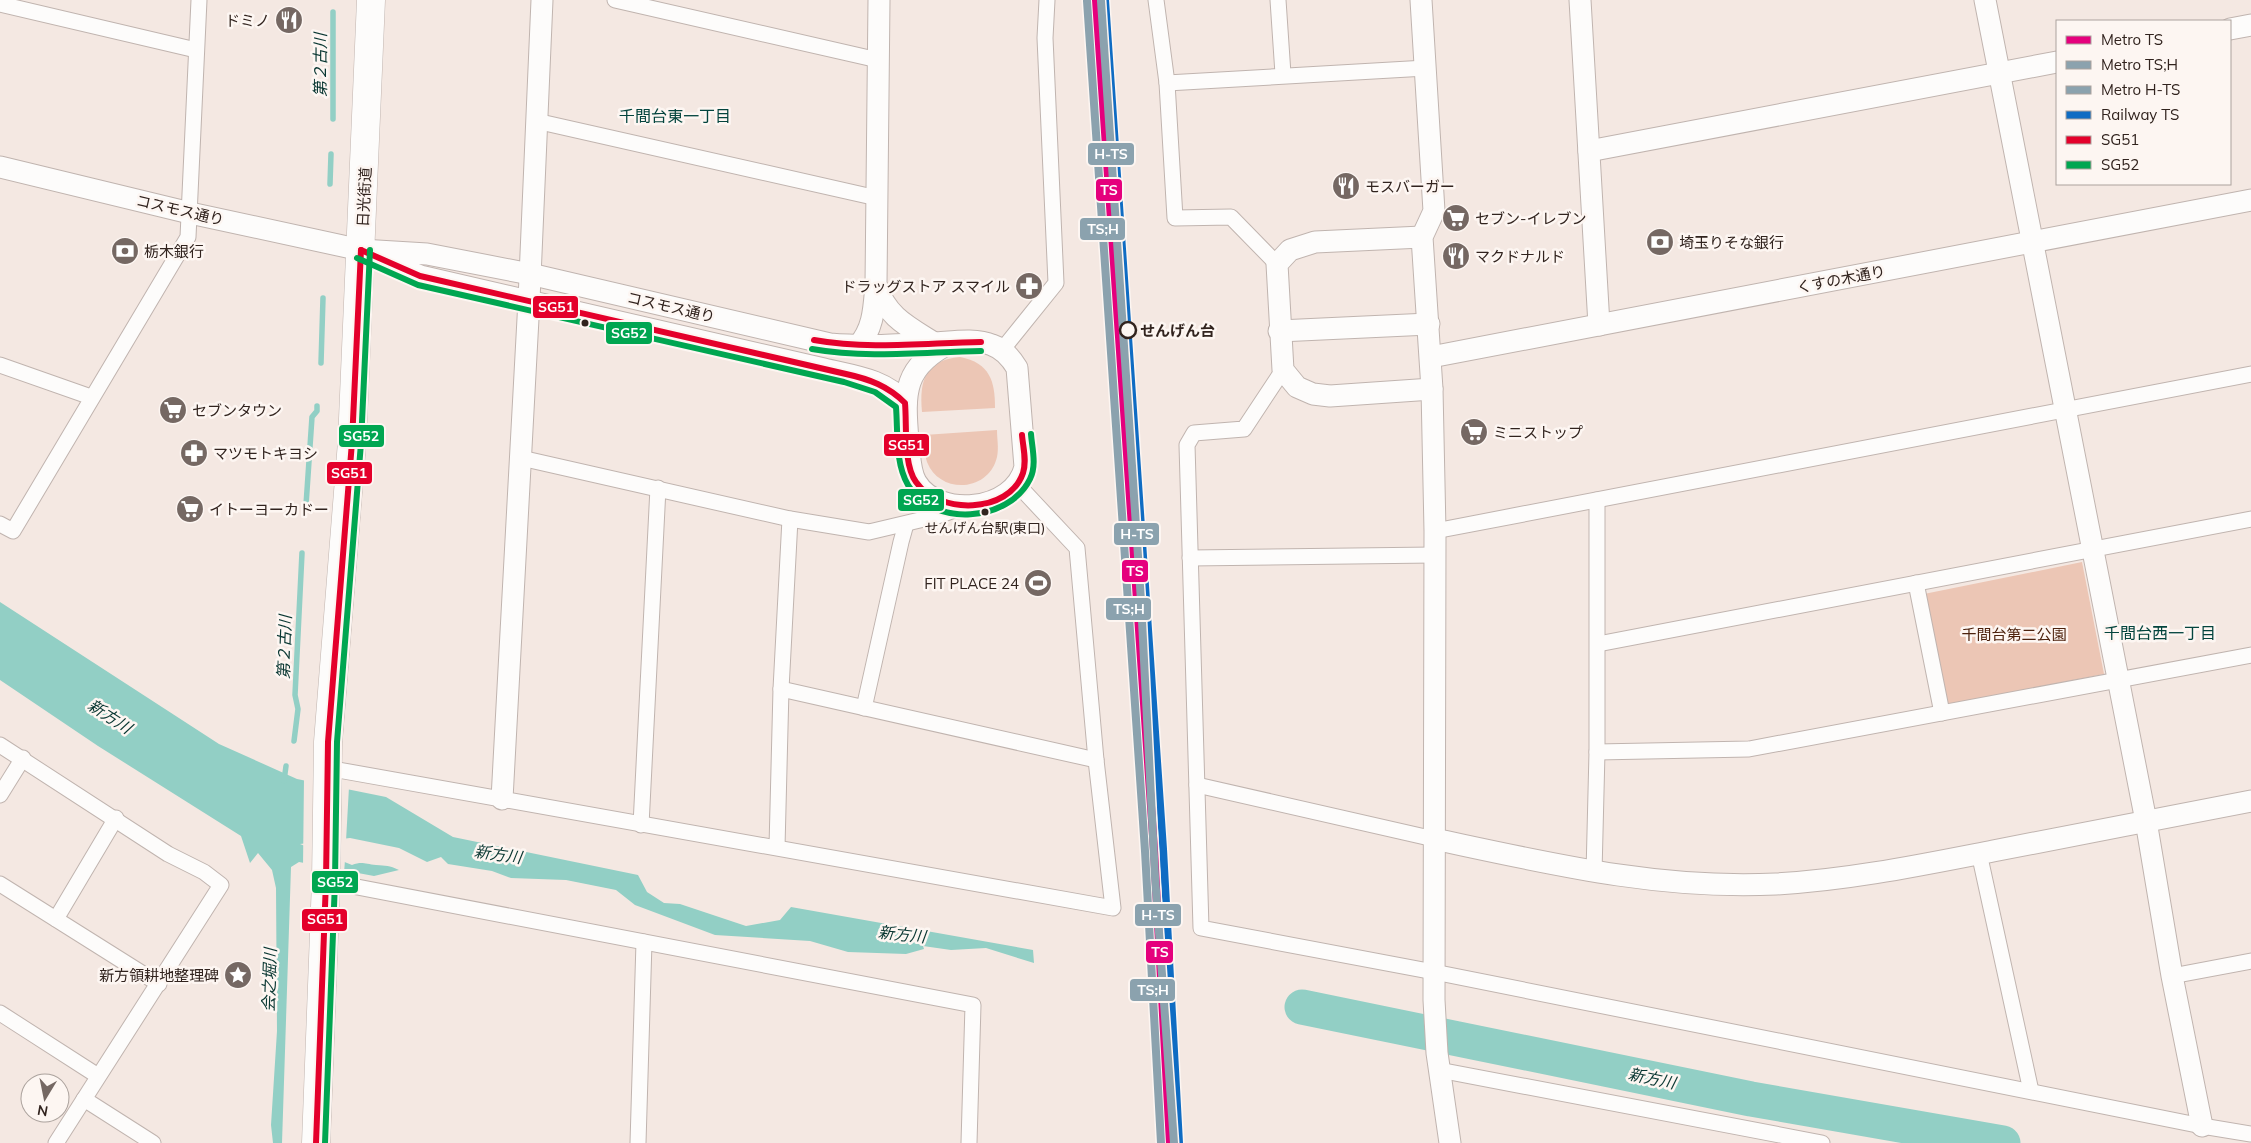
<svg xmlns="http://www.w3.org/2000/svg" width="2251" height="1143" font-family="Mulish,'Noto Sans JP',sans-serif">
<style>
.green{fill:#ecc6b5}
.water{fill:#92cfc5}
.pier{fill:#f4e8e2}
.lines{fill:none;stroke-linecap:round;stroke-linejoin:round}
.stream{stroke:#92cfc5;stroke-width:5.5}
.river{stroke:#92cfc5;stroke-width:35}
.street-casing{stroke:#c0b4af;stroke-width:17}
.secondary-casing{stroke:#c0b4af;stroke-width:23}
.highway-casing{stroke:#c0b4af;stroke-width:29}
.street{stroke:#fdfcfb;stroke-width:15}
.secondary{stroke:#fdfcfb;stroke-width:21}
.highway{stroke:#fdfcfb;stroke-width:28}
.bus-1-casing{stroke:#fdf6f2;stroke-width:10}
.bus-2-casing{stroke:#fdf6f2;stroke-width:10}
.bus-1{stroke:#e4002b;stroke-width:6}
.bus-2{stroke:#00a651;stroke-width:6}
.rail-1-casing{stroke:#fdf6f2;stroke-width:11}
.rail-1{stroke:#0f6cc3;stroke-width:8}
.metro-1-casing{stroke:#fdf6f2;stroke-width:11}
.metro-2-casing{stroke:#fdf6f2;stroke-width:11}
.metro-3-casing{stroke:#fdf6f2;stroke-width:11}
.metro-1{stroke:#e5007d;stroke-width:8}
.metro-2{stroke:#8ba2ae;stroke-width:8}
.metro-3{stroke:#8ba2ae;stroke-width:8}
.bus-dot{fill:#31231e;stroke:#fdf6f2;stroke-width:2}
.stop-dot{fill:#fdf6f2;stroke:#31231e;stroke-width:2.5}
.labels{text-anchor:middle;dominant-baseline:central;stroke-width:5;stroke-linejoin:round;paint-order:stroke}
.bus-label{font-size:14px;fill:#31231e;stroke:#fdf6f2}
.poi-label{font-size:15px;fill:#31231e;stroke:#fdf6f2;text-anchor:start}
.street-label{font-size:15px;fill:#31231e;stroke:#fdf6f2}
.stop-label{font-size:15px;font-weight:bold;fill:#31231e;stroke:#fdf6f2;text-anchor:start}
.park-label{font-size:15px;fill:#4d220d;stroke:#fdf6f2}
.water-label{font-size:16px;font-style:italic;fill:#083631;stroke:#fdf6f2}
.neighbourhood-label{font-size:16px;fill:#03443d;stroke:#fdf6f2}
.line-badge{stroke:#fdf6f2;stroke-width:2}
.badge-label{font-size:14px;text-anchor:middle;font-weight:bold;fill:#fff}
</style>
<rect width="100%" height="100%" fill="#f4e8e2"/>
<g class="green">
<path d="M960 357C990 363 995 381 995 408L922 412C919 381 925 360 960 357Z"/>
<path d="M997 430C997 439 999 448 997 457 989 492 940 495 927 462 924 453 925 443 924 435Z"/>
<path d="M2082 562 2104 674 1946 705 1924 594Z"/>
</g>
<path class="water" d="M0 602 219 744 297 779 386 797 453 837 638 875 647 892 664 903 680 904 746 926 780 920 791 907 1033 950 1034 963 986 948 951 950 923 946 924 949 906 954 848 952 810 941 715 935 635 905 616 890 566 880 511 878 492 871 448 864 441 857 427 862 399 848 350 838 300 844 352 865C362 861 365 864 376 865 386 866 389 865 399 870L374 876 299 862 291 867 282 1143H273L271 1125 277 1031 276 888 272 870 258 853 250 863 241 836 98 746 0 680Z"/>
<path class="pier" d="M304 778 349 787 346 841 309 845 345 860 344 873 303 866Z"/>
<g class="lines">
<g class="stream">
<path d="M333 119V12"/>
<path d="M330 184 331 154"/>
<path d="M321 363 323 298"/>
<path d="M306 505 312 417 317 411V406"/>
<path d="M294 741 298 709 295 695 302 553"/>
<path d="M284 781 286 766"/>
</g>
<path class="river" d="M1302 1007 1751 1099 2003 1143"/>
<g class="street-casing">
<g id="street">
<path d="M615 0 878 60"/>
<path d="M1156 0 1167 83 1175 218 1231 217 1277 264"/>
<path d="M1278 0 1283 74"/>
<path d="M0 4 196 50"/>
<path d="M1167 83 1426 68"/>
<path d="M536 121 877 198"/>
<path d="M1002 350 1056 283 1045 38 1047 0"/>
<path d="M0 365 91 397"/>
<path d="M1283 370 1244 429 1194 433 1187 445 1201 928 1434 972 2202 1126 2251 1134"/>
<path d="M521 458 790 519 869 532 941 515 964 506"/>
<path d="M0 524 13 531 188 237 199 0"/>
<path d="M1435 531 2251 374"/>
<path d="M1190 558 1434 555"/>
<path d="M1916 583 1942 713"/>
<path d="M1598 644 2251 519"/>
<path d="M781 689 1096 760"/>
<path d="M864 708 901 542 906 524"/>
<path d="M0 745 168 854 204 872 221 885 56 1143"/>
<path d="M1597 752 1749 749 2251 655"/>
<path d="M327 768 1113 908 1096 760 1077 548 1017 484"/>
<path d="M1197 785 1434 839"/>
<path d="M0 795 23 758"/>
<path d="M641 825 658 488"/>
<path d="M777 847 781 689 790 519"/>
<path d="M1979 853 2031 1091"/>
<path d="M1594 873 1597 752V500"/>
<path d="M326 881 973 1005 969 1143"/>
<path d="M0 884 159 984"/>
<path d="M56 919 116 818"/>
<path d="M2172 976 2251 961"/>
<path d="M0 1013 98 1076"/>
<path d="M1439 1070 1822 1143"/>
<path d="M84 1099 153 1143"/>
<path d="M638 1143 644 942"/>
</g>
</g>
<g class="secondary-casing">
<g id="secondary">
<path d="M1421 0 1434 211 1422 237 1432 389 1435 531 1434 1000 1437 1053 1450 1143"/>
<path d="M1580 0 1599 325"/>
<path d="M1985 0 2146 821 2172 976 2202 1126"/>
<path d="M2230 29 2251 25"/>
<path d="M1589 151 2057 62"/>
<path d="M0 167 190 213 361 250 427 254 530 274 830 344C865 347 899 345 934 343 952 342 976 338 992 345 1004 349 1011 358 1017 368L1025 467C1014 512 938 519 916 482 909 470 910 453 908 440 904 392 903 366 952 342"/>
<path d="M1422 237 1315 242 1290 250 1277 264 1283 370 1297 387 1313 394 1330 396 1432 389"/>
<path d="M374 256 420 276 824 369C853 376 885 379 905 403"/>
<path d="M876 285C887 317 907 326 934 343"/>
<path d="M1279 331 1429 324"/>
<path d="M858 346C874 328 874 307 876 284L879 0"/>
<path d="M1431 357 2251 200"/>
<path d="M502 799 529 300 542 0"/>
<path d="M1434 839C1547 863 1659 890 1776 884 1849 880 1921 865 1993 851 2079 834 2165 818 2251 801"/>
</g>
</g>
<g class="highway-casing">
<path id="highway" d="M316 1143 326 881 328 742 352 442 371 0"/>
</g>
<use href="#street" class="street"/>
<use href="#secondary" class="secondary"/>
<use href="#highway" class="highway"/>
<g class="bus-1-casing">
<g id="bus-1">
<path d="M361 250 420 276 846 374C869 379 888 386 905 403 907 425 903 464 916 482 939 515 1009 514 1023 473 1027 461 1023 447 1022 435"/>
<path d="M814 340C870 350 925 343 981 342"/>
<path d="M316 1143 326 881 328 742 352 442 361 250"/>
</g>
</g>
<g class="bus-2-casing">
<g id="bus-2">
<path d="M357 258 418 285 844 382 875 392 896 407C898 432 895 463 908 485 933 528 1009 522 1030 479 1037 465 1032 448 1031 434"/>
<path d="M812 349C869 359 924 352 981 351"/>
<path d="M325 1143 335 881 337 742 361 443 370 250"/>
</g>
</g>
<use href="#bus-1" class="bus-1"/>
<use href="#bus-2" class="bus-2"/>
<g class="rail-1-casing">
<path id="rail-1" d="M1105 0 1163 849 1179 1143"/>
</g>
<use href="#rail-1" class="rail-1"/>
<g class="metro-1-casing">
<path id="metro-1" d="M1096 0 1154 850 1170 1143"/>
</g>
<g class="metro-2-casing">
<path id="metro-2" d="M1087 1 1145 851 1161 1143"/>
</g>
<g class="metro-3-casing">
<path id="metro-3" d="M1101 1 1141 601 1155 876 1174 1143"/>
</g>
<use href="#metro-1" class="metro-1"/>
<use href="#metro-2" class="metro-2"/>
<use href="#metro-3" class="metro-3"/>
</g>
<defs>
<g id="restaurant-disc" transform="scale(1.4375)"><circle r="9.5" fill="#756863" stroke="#fdf6f2"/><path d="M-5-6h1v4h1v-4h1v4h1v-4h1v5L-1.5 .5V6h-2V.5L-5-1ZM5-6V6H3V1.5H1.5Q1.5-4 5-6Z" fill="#fff"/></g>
<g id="supermarket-disc" transform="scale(1.4375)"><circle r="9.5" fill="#756863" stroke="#fdf6f2"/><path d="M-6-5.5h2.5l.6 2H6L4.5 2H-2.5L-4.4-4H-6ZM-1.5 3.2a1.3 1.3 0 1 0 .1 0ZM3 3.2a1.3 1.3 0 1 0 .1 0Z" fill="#fff"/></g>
<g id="bank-disc" transform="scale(1.4375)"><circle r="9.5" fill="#756863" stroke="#fdf6f2"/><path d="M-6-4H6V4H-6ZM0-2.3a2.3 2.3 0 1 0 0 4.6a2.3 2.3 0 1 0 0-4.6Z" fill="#fff"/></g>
<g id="pharmacy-disc" transform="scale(1.4375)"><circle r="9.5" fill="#756863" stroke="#fdf6f2"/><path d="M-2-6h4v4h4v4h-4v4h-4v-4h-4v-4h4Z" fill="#fff"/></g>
<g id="stadium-disc" transform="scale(1.4375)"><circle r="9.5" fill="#756863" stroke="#fdf6f2"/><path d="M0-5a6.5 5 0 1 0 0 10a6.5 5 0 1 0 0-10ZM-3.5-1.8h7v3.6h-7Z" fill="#fff"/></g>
<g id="sight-disc" transform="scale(1.4375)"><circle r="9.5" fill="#756863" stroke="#fdf6f2"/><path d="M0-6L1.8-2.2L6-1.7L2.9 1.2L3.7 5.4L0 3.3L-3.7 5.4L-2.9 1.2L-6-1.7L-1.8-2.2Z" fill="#fff"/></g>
</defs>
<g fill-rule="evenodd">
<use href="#restaurant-disc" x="289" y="20"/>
<use href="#restaurant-disc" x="1346" y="186"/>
<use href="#supermarket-disc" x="1456" y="218"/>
<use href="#bank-disc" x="1660" y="242"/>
<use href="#bank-disc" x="125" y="251"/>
<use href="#restaurant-disc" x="1456" y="256"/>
<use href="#pharmacy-disc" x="1029" y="286"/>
<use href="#supermarket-disc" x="173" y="410"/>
<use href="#supermarket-disc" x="1474" y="432"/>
<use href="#pharmacy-disc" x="194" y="453"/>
<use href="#supermarket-disc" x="190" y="509"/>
<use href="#stadium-disc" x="1038" y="583"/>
<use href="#sight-disc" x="238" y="975"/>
</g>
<g class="bus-dot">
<circle cx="585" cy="323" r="4.5"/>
<circle cx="985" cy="512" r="4.5"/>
</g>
<circle class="stop-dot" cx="1128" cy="330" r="8"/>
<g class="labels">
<g class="bus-label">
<text x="985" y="528">せんげん台駅(東口)</text>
</g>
<g class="poi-label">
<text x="270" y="20" text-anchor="end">ドミノ</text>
<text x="1365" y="186">モスバーガー</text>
<text x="1475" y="218">セブン-イレブン</text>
<text x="1679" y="242">埼玉りそな銀行</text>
<text x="144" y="251">栃木銀行</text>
<text x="1475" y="256">マクドナルド</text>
<text x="1010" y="286" text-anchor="end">ドラッグストア スマイル</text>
<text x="192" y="410">セブンタウン</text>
<text x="1493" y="432">ミニストップ</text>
<text x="213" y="453">マツモトキヨシ</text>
<text x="209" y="509">イトーヨーカドー</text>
<text x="1019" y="583" text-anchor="end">FIT PLACE 24</text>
<text x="219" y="975" text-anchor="end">新方領耕地整理碑</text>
</g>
<g class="street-label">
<text transform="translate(364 197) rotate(-87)">日光街道</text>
<text transform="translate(180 210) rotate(13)">コスモス通り</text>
<text transform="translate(1841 279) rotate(-11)">くすの木通り</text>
<text transform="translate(671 307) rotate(13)">コスモス通り</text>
</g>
<g class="stop-label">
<text x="1140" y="330">せんげん台</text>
</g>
<g class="park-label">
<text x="2014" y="634">千間台第二公園</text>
</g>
<g class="water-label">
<text transform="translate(320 65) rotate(-90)">第２古川</text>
<text transform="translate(284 647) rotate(-88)">第２古川</text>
<text transform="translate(110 716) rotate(33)">新方川</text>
<text transform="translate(498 854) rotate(8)">新方川</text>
<text transform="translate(902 934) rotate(6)">新方川</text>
<text transform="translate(269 980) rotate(-88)">会之堀川</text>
<text transform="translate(1652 1078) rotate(12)">新方川</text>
</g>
<g class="neighbourhood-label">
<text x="675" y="116">千間台東一丁目</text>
<text x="2160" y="633">千間台西一丁目</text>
</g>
</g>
<g class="line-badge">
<rect x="1087" y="142" width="48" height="24" rx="5" fill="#8ba2ae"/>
<rect x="1095" y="178" width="28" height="24" rx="5" fill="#e5007d"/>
<rect x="1079" y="217" width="47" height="24" rx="5" fill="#8ba2ae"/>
<rect x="532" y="295" width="47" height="24" rx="5" fill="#e4002b"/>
<rect x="605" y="321" width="48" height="24" rx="5" fill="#00a651"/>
<rect x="338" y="424" width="47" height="24" rx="5" fill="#00a651"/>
<rect x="883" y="433" width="47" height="24" rx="5" fill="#e4002b"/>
<rect x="326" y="461" width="47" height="24" rx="5" fill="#e4002b"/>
<rect x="897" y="488" width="48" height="24" rx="5" fill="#00a651"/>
<rect x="1113" y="522" width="47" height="24" rx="5" fill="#8ba2ae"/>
<rect x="1121" y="559" width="28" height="24" rx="5" fill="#e5007d"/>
<rect x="1105" y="597" width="47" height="24" rx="5" fill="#8ba2ae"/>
<rect x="311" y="870" width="48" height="24" rx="5" fill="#00a651"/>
<rect x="1134" y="903" width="48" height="24" rx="5" fill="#8ba2ae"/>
<rect x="301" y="908" width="47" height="24" rx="5" fill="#e4002b"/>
<rect x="1145" y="940" width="29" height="24" rx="5" fill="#e5007d"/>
<rect x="1129" y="978" width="47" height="24" rx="5" fill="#8ba2ae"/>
</g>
<g class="badge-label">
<text x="1111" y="159">H-TS</text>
<text x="1109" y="195">TS</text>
<text x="1103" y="234">TS;H</text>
<text x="556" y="312">SG51</text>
<text x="629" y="338">SG52</text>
<text x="361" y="441">SG52</text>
<text x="906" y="450">SG51</text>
<text x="349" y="478">SG51</text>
<text x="921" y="505">SG52</text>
<text x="1137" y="539">H-TS</text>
<text x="1135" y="576">TS</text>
<text x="1129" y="614">TS;H</text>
<text x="335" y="887">SG52</text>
<text x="1158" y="920">H-TS</text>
<text x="325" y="924">SG51</text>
<text x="1160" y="957">TS</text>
<text x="1153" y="995">TS;H</text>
</g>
<rect x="2056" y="20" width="175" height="165" fill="#fdf6f2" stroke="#aba29d"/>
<rect x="2066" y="36" width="25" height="8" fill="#e5007d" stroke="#aba29d"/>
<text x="2101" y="45" font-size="15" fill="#31231e">Metro TS</text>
<rect x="2066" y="61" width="25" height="8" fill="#8ba2ae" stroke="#aba29d"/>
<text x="2101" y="70" font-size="15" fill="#31231e">Metro TS;H</text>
<rect x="2066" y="86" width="25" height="8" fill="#8ba2ae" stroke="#aba29d"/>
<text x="2101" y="95" font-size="15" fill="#31231e">Metro H-TS</text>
<rect x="2066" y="111" width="25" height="8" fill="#0f6cc3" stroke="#aba29d"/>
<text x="2101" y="120" font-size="15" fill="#31231e">Railway TS</text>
<rect x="2066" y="136" width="25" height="8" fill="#e4002b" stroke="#aba29d"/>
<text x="2101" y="145" font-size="15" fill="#31231e">SG51</text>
<rect x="2066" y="161" width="25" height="8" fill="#00a651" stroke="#aba29d"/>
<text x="2101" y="170" font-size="15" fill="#31231e">SG52</text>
<g transform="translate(45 1098) rotate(190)"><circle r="24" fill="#fdf6f2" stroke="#aba29d"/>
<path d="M0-4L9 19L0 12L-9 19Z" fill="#756863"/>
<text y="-8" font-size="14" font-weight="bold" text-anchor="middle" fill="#31231e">N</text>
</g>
</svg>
